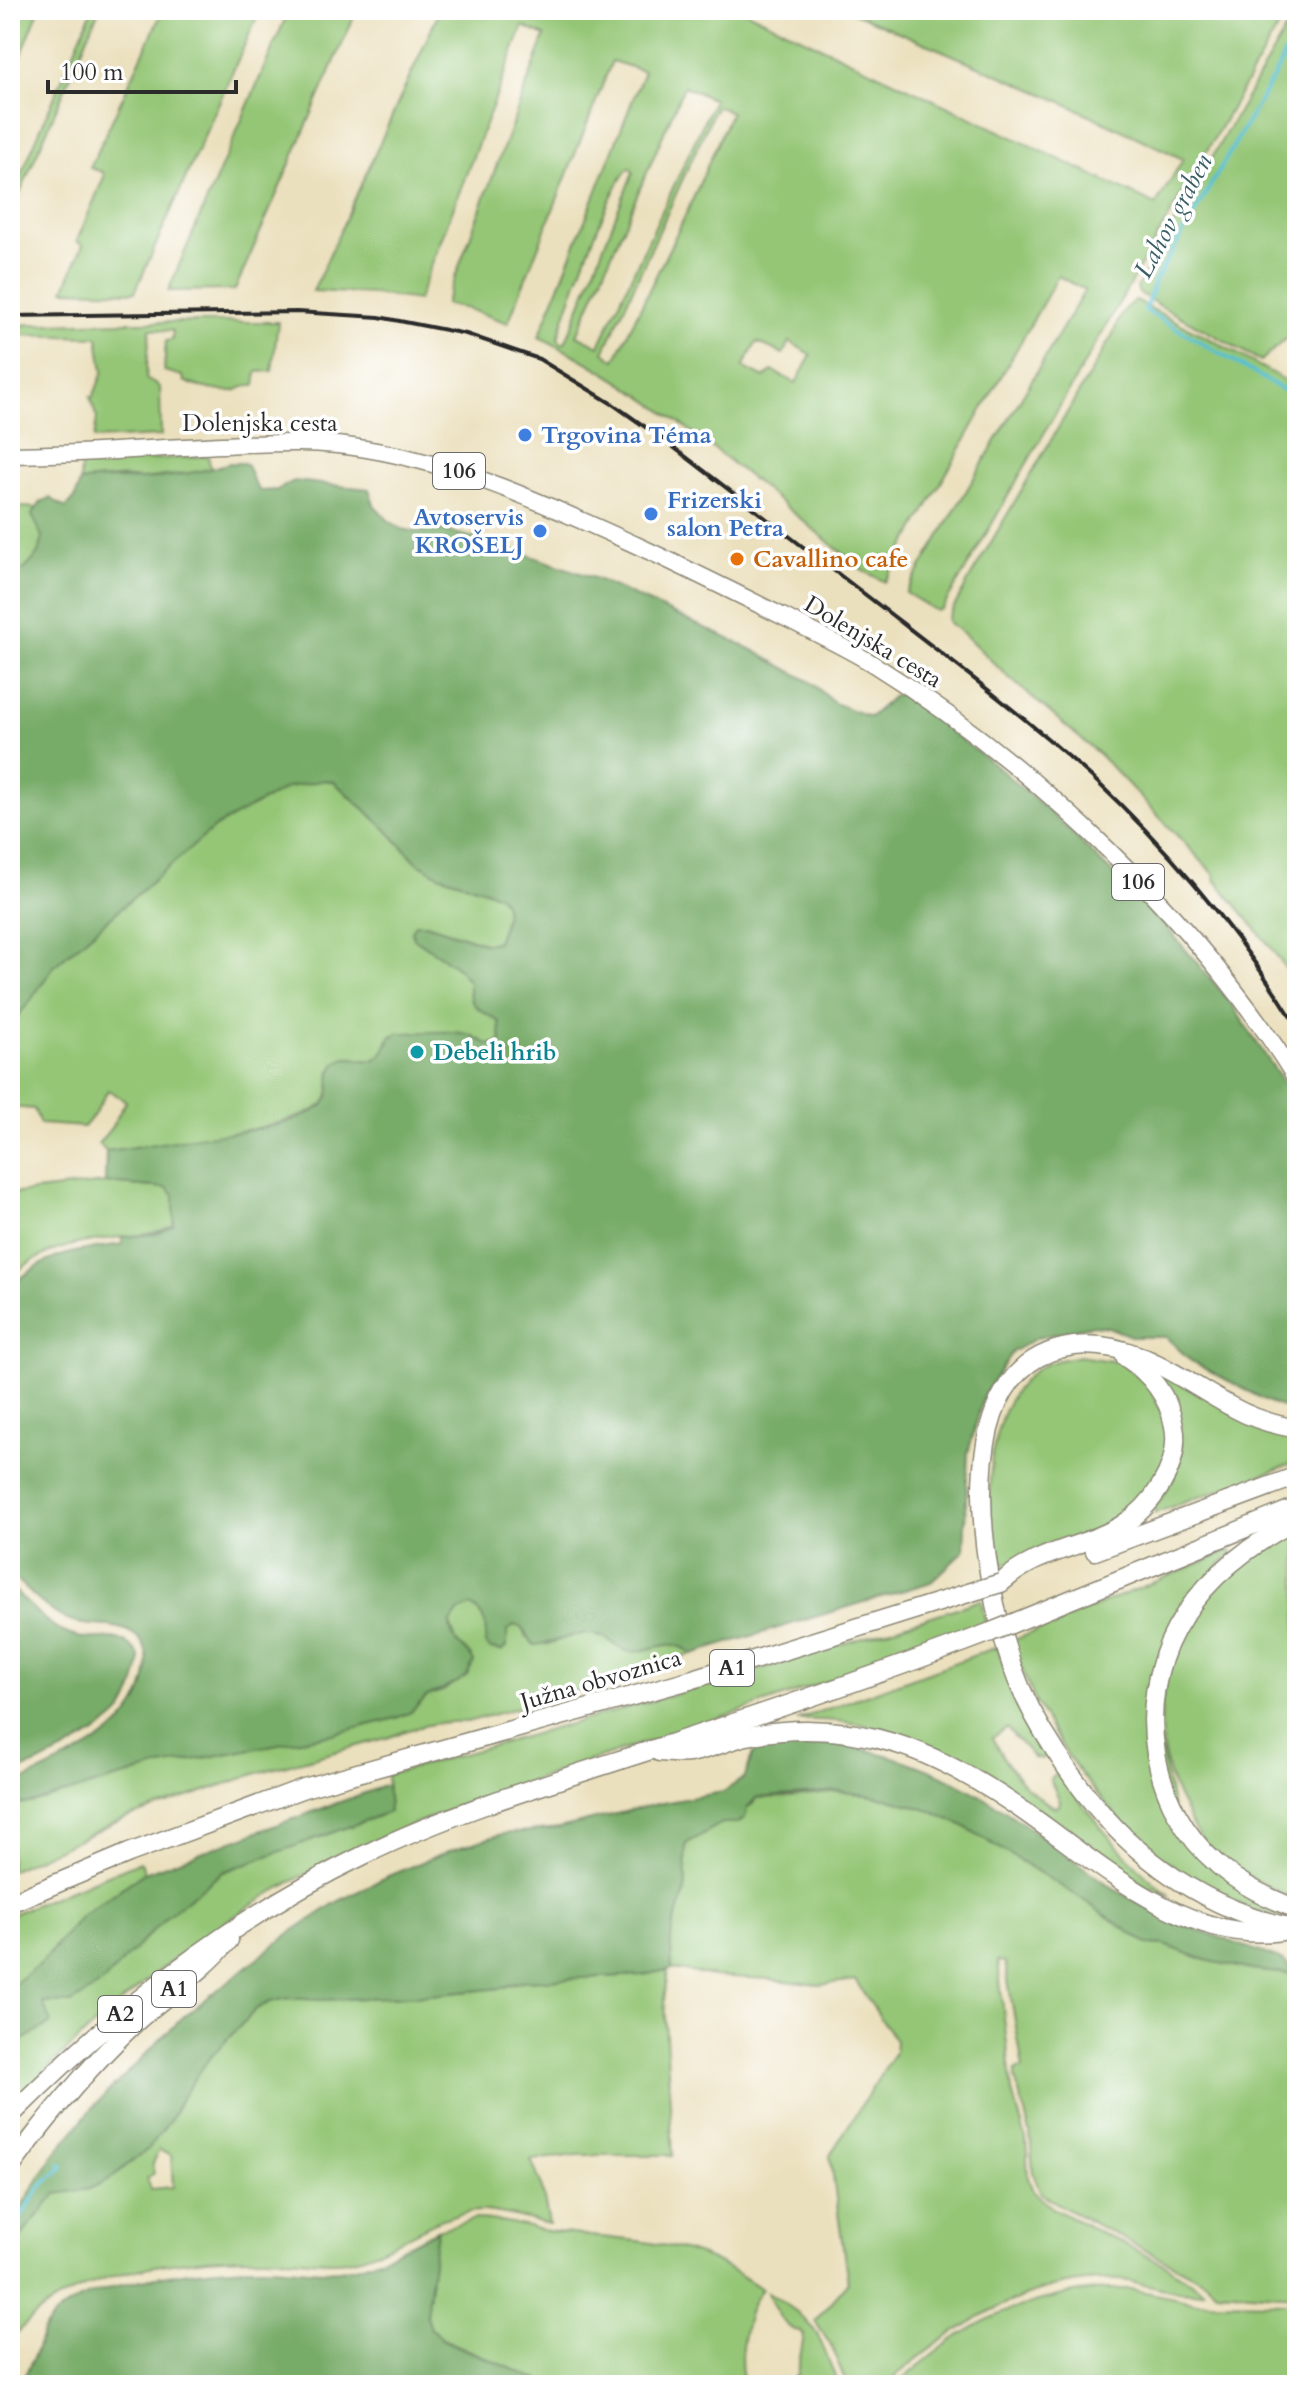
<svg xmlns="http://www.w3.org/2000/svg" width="1307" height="2395" font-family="Cardo,serif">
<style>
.green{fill:#94c676;stroke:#607850;stroke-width:2;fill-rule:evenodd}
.forest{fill:#77ab67;stroke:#516b49;stroke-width:2}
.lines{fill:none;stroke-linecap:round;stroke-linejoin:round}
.stream{stroke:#56c0d2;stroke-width:4}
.primary-casing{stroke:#8b8674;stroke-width:19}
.motorway-casing{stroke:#8b8674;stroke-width:21}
.primary{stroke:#fff;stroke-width:16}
.motorway{stroke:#fff;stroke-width:18}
.rail{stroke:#2b2b2b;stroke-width:4}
.motorway-bridge-casing{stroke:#8b8674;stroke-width:21;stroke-linecap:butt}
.motorway-bridge{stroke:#fff;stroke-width:18}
.shop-dot{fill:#3f7fe0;stroke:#fff;stroke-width:3}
.food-dot{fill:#e8710a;stroke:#fff;stroke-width:3}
.culture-dot{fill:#0f9aa8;stroke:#fff;stroke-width:3}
.labels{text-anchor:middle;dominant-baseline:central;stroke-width:7;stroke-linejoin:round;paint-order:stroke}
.shield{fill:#fff;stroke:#6b6b6b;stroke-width:2}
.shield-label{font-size:22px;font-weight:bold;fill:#2b2b2b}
.street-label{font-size:24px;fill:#2b2b2b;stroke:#fff}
.shop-label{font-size:24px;font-weight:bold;fill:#366cbe;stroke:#fff;text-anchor:start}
.food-label{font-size:24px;font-weight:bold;fill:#c56008;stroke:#fff;text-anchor:start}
.culture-label{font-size:24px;font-weight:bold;fill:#0d838f;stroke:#fff;text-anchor:start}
.water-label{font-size:26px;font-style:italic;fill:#3a5f65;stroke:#fff}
</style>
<rect width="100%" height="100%" fill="#fff"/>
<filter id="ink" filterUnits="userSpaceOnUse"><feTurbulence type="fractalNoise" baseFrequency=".0125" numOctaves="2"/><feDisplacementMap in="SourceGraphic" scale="16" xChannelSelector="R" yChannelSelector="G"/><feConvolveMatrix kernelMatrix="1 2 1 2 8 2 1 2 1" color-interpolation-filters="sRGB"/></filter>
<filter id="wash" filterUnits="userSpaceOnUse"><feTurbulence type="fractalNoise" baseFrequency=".006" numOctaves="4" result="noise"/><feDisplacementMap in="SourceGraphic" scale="32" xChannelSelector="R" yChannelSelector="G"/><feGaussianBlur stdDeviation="1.8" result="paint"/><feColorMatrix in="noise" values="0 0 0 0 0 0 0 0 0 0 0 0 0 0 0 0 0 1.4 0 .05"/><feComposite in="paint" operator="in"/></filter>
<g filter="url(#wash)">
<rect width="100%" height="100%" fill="#ebe0bd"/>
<g class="green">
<path d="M10 10H39L10 84Z"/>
<path d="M92 10H99L10 216V200Z"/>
<path d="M163 10H260L135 292 64 290 83 245 77 241 104 177 103 172 90 168Z"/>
<path d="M289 10H357L235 290 168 291Z"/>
<path d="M440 10H743L1156 205 1183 159 1058 100 847 10H1288L963 574 942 609 936 611 906 593 1085 290 1058 276 885 582 864 571C763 489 656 392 539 337L644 71 612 61 508 323 468 309 445 304 545 36 523 26 418 300 374 294 313 291ZM684 86 714 100 599 346 577 335ZM716 106 731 112 688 210 615 360 604 352ZM630 168 633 172 571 329 565 343H561L558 338C566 311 612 178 630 168ZM757 342 783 354 790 342 811 355 796 383 772 371 764 378 743 367Z"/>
<path d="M1297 10V328L1261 361 1164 308 1139 293 1137 287Z"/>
<path d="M1136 301 1214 341 1297 387V985L1270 946 1216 881 1214 874 1100 755 1006 675 964 634 949 623 948 618 970 578 1112 336C1118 323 1122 306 1136 301Z"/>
<path d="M119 322H278L272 371 257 372 255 385C246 384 245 387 237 390 225 394 196 387 184 381L183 376 164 371 166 341 172 340 173 331 150 329 146 379 160 387 161 436 94 439 97 418 90 397H93L103 372 98 337 10 335V325Z"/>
<path d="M208 456 211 470 142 479 123 477 80 482 81 464Z"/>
<path d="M22 507 35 508 32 515C35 522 42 531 42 539 42 554 24 574 10 576V511Z"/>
<path d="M325 780 334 782 383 826 418 863 439 875 497 894C513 906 503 925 497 941L488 944 426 924 414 938 458 968 469 982C467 1010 480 1007 499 1022L501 1041C487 1051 480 1036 466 1035 442 1033 415 1036 390 1037 382 1063 371 1063 346 1058L330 1072C330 1081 332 1094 326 1101 304 1129 147 1146 106 1151L98 1144 111 1128 126 1101 108 1090 94 1115 84 1127 40 1124 34 1109 10 1107V1024L29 1002 54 966 215 827 288 787Z"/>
<path d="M105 1183 167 1188 174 1195V1225C154 1235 135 1236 113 1238 74 1243 40 1250 10 1277V1194Z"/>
<path d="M1079 1356 1118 1362 1146 1380 1168 1424 1165 1466 1130 1514 1058 1548 996 1567C986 1507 981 1409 1037 1369 1049 1361 1065 1359 1079 1356Z"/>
<path d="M1157 1373 1297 1437V1462L1155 1513 1154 1509 1174 1478Z"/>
<path d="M1297 1527V1901C1262 1884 1228 1869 1201 1839 1193 1830 1189 1817 1183 1807 1146 1739 1157 1651 1210 1593 1235 1566 1266 1547 1297 1527Z"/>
<path d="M1231 1550 1233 1554 1221 1563 1149 1691 1177 1829 1297 1915V1921C1283 1917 1269 1915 1255 1910 1165 1880 1084 1792 1040 1710 1028 1688 1020 1664 1012 1641Z"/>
<path d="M981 1600 986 1625C881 1663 777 1700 672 1734 535 1779 399 1820 273 1892 176 1949 91 2026 10 2104V2034L22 2040 50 2023 43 2003 223 1872 389 1812 387 1775C586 1720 785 1665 981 1600Z"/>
<path d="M471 1606C487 1617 487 1626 485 1643L491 1649 501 1651 507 1631 514 1625 521 1627 526 1637 547 1645C565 1638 591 1626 609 1638 617 1643 620 1651 630 1651 651 1653 670 1634 692 1654L651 1670 467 1722C442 1720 413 1727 390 1737L261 1772 123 1819 10 1871V1804L31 1803 161 1766 337 1733 396 1718 411 1712 427 1696 443 1691 467 1674 471 1656 458 1647 450 1623 459 1611Z"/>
<path d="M997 1647 1010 1686 1047 1755 1042 1759 1034 1758 1007 1728 992 1738C1008 1767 1024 1792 1055 1807L1059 1806 1060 1801 1050 1779 1059 1772C1091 1818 1126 1861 1170 1896L1147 1886C1035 1812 941 1714 797 1720Z"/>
<path d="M839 1791 887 1798 931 1811 962 1825 1079 1897 1147 1944 1165 1945 1205 1960 1252 1970 1297 1975V2296L1216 2291 1205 2281 1068 2210 1041 2193 1033 2173 1030 2132 1015 2078 1016 2070 1023 2068 1005 1962 998 1961 1012 2092 1026 2139 1028 2178 1033 2191 1054 2209 1164 2264 1204 2291C1185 2298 1142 2281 1120 2280 1029 2276 950 2329 885 2385H849L846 2382 830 2344 815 2321 848 2283 830 2155 895 2052 896 2041 855 1980 819 1985 768 1979 714 1976 672 1969C672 1961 671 1952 671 1944 670 1926 680 1911 684 1895 689 1878 683 1861 686 1844L753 1804 756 1798 790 1797Z"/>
<path d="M139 1862 142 1864 144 1873 80 1917 43 1961 10 1987V1915Z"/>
<path d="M668 1970 664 2001 673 2155H578L531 2160 541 2184 549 2224C528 2220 505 2212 483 2211 433 2210 394 2253 347 2260 320 2264 294 2257 268 2257 184 2256 70 2270 13 2337L10 2334V2255L28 2227 56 2194 89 2189 108 2180 148 2149 171 2119 179 2102 207 2061 256 2009 270 2002 288 1998 322 2000 430 1995 501 1988 522 1981 643 1975ZM159 2150 171 2156 173 2187 151 2189 147 2178 154 2173 152 2166Z"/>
<path d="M42 2105 10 2151V2137Z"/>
<path d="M475 2219C498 2219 519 2225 542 2230 595 2239 651 2237 702 2256 723 2264 743 2276 762 2289 745 2307 736 2362 745 2385H550L443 2339 431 2329 426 2315 437 2230Z"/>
<path d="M1106 2289H1131L1193 2302 1297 2303V2385H895C915 2370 933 2353 954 2339 1000 2308 1051 2294 1106 2289Z"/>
<path d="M768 2292 797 2312 817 2333 839 2385H786L797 2375 804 2335 800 2331C784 2330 772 2306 768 2292Z"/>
</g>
<g class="forest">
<path d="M229 463H245C252 472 251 482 260 491L277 490 294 481 369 489 374 505 388 520 402 529 417 532 442 530 491 542 597 579 749 648 811 682 834 703 870 717 895 695 900 694 995 765 1053 815 1164 924 1230 1002 1293 1097 1297 1104V1411L1272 1404 1191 1361 1166 1337H1133L1108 1327 1094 1325 1037 1338 1012 1352 984 1395 968 1453 964 1551 931 1582 692 1654C672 1635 653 1651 633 1652 615 1652 611 1633 588 1634 569 1634 553 1644 534 1645L521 1627 514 1625 507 1631V1647L501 1651 491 1649 485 1644C487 1626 487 1616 471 1606L459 1611 450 1624C453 1648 466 1645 474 1662L467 1675 456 1683 427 1696 411 1712 396 1718 337 1733 161 1766 31 1803 10 1804V1784L19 1783C69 1756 138 1736 147 1672 149 1657 147 1643 133 1634 115 1622 92 1628 73 1622 50 1615 28 1590 10 1574V1288C44 1254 78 1250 123 1244L121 1237 156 1234 174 1225V1195L167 1188 105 1183 106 1151C135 1147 163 1143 191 1138 234 1131 286 1131 322 1106 337 1095 323 1074 338 1062 356 1047 376 1081 390 1037L398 1033C418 1033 453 1029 471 1035 483 1040 488 1050 501 1040L499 1022C480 1007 468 1010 469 982L458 968 414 938 411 931 415 924H426L487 944 497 942C503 925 513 906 497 894L439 875 418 863 383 826 334 782 325 780 288 787 215 827 54 966 29 1003 10 1024V576C24 574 42 554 42 539 41 531 35 522 32 515L41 502 50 498 66 508 75 498 80 482C101 477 121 480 143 479 166 478 207 471 229 463Z"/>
<path d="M10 1586C29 1604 51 1632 78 1637 98 1642 117 1630 135 1650 142 1657 140 1664 138 1673 135 1684 131 1697 125 1707 111 1730 37 1767 10 1773Z"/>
<path d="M824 1743C885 1749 942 1771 994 1804 1044 1835 1088 1875 1140 1904 1185 1929 1234 1941 1282 1960L1290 1966 1292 1974 1252 1970 1205 1960 1165 1945 1147 1944 1079 1897 962 1825 931 1811 887 1798 839 1791 756 1798 747 1808 745 1818 737 1823H722L686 1844C683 1861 689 1878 684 1895 680 1911 670 1927 671 1944 671 1952 672 1961 672 1969L643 1975 522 1981 501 1988 430 1995 322 2000 288 1998 270 2002 256 2009 207 2061 179 2102 171 2119 148 2149 108 2180 89 2189 56 2194 28 2227 10 2255V2225L54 2154 97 2103 183 2017 290 1933 335 1903 388 1876 451 1850 502 1834 559 1828 657 1804 723 1792 745 1777 753 1753C773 1743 801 1744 824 1743Z"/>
<path d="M387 1785 389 1812 223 1872 168 1915 101 1984 72 2003H43L51 2023 21 2041 10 2034V1987L43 1961 80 1917 144 1873Z"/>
<path d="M437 2230 426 2315 431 2329 443 2340 550 2385H16C37 2366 36 2333 54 2316 93 2279 214 2266 267 2267 292 2267 321 2274 346 2269 378 2263 408 2244 437 2230Z"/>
</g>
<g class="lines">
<g class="stream">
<path d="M1297 29 1273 78 1155 281 1145 310 1297 398"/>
<path d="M10 2233 41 2186 61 2169 63 2166 60 2164"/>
</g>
</g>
</g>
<g filter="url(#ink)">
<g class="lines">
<g class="primary-casing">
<path id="primary" d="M10 455C81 455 151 448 222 445 270 443 318 440 366 449 462 465 548 505 636 545 686 568 736 593 786 618 815 633 845 647 873 664 1031 762 1199 921 1297 1080"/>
</g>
<g class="motorway-casing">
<g id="motorway">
<path d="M1297 1429C1275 1425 1254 1419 1234 1408 1184 1382 1136 1339 1074 1346 941 1363 983 1581 1012 1666 1023 1697 1038 1725 1056 1752 1113 1842 1192 1907 1297 1929"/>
<path d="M1297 1520C1249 1545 1202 1581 1176 1629 1134 1706 1151 1807 1217 1864 1240 1885 1268 1898 1297 1909"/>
<path d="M1095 1551 1297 1476"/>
<path d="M1001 1583C1052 1536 1122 1552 1161 1485 1172 1467 1178 1447 1174 1426 1169 1397 1150 1373 1125 1357"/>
<path d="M1011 1624 1297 1507"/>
<path d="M659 1752C668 1752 680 1755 689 1753 709 1750 728 1740 747 1736 797 1726 848 1729 897 1744 939 1757 978 1780 1015 1805 1091 1856 1183 1946 1282 1931"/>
<path d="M10 1903 129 1853 304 1788 693 1679 981 1589"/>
<path d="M10 2116C114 2012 230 1919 364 1855 455 1811 552 1782 648 1751 763 1714 878 1675 991 1632"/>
<path d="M10 2168C48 2116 89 2066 136 2022 166 1995 203 1972 229 1940"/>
</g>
</g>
<use href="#primary" class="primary"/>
<use href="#motorway" class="motorway"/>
<path class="rail" d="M10 316 297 312 379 317 466 334 539 359 614 405 668 443C736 495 803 547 871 599 946 657 1022 714 1093 778 1170 850 1241 936 1297 1026"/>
<g class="motorway-bridge-casing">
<g id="motorway-bridge">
<path d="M981 1589 1001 1583"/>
<path d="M991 1632 1011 1624"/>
</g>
</g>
<use href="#motorway-bridge" class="motorway-bridge"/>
</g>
</g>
<g class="shop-dot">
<circle cx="525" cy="435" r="8"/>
<circle cx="651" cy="514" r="8"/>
<circle cx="540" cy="531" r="8"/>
</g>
<circle class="food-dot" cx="737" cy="559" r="8"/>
<circle class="culture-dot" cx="417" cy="1052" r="8"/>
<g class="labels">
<g class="shield">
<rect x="433" y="453" width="52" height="36" rx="6"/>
<rect x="1112" y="864" width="52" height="36" rx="6"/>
<rect x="710" y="1650" width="44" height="36" rx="6"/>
<rect x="152" y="1971" width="44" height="36" rx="6"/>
<rect x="98" y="1996" width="44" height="36" rx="6"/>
</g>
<g class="shield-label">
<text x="459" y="471">106</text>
<text x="1138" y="882">106</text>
<text x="732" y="1668">A1</text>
<text x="174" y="1989">A1</text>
<text x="120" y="2014">A2</text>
</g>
<g class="street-label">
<text x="260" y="423">Dolenjska cesta</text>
<text transform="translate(873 642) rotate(31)">Dolenjska cesta</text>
<text transform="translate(601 1680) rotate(-16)">Južna obvoznica</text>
</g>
<g class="shop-label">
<text x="541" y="435">Trgovina Téma</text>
<text x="667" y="500">Frizerski<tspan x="667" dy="28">salon Petra</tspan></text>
<text x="524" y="517" text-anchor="end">Avtoservis<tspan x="524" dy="28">KROŠELJ</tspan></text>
</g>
<g class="food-label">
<text x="753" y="559">Cavallino cafe</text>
</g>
<g class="culture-label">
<text x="433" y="1052">Debeli hrib</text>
</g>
<g class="water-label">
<text transform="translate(1173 216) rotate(-62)">Lahov graben</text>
</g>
</g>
<rect width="1307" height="2395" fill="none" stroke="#fff" stroke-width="40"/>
<path d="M48 80v12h188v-12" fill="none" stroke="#2b2b2b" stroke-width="4"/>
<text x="60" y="80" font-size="24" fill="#2b2b2b" stroke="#ffffff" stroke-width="6" paint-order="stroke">100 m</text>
</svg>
